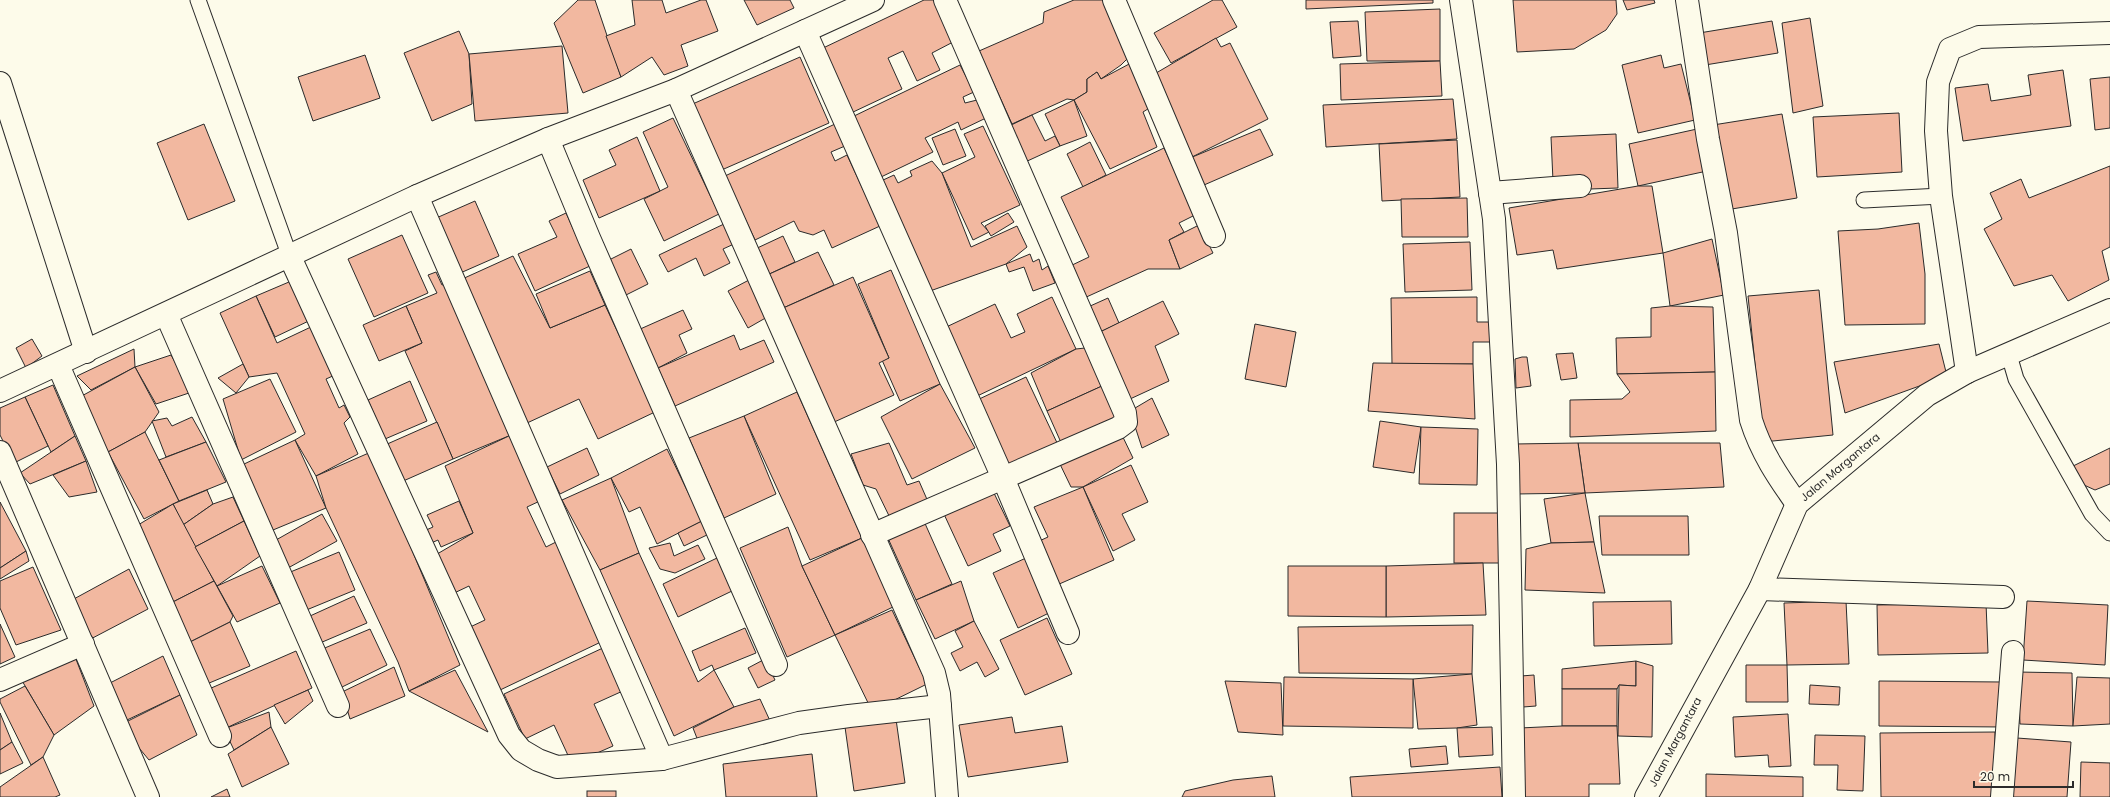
<svg xmlns="http://www.w3.org/2000/svg" width="2110" height="797" font-family="Poppins,sans-serif">
<style>
.building{fill:#f2b8a0;stroke:#2b2b2b}
.lines{fill:none;stroke-linecap:round;stroke-linejoin:round}
.lane-casing{stroke:#2b2b2b;stroke-width:17}
.street-casing{stroke:#2b2b2b;stroke-width:24}
.lane{stroke:#fdfbea;stroke-width:15}
.street{stroke:#fdfbea;stroke-width:22}
.labels{text-anchor:middle;dominant-baseline:central;stroke-width:3;stroke-linejoin:round;paint-order:stroke}
.street-label{font-size:11px;fill:#2b2b2b;stroke:#fdfbea}
</style>
<rect width="100%" height="100%" fill="#fdfbea"/>
<g class="building">
<path d="M578 0H595L621 77 583 93 554 23Z"/>
<path d="M632 0H662L666 13 701 0H706L718 31 681 45 688 66 664 75 652 57 621 77 606 36 635 25Z"/>
<path d="M744 0H790L794 8 757 25Z"/>
<path d="M924 0H936L955 41 932 53 940 70 917 81 903 51 888 58 902 89 851 113 821 49Z"/>
<path d="M1074 0H1104L1128 58 1121 65 1101 79 1097 72 1087 79V92L1074 100 1067 99 1012 124 979 51 1043 23 1044 12Z"/>
<path d="M1213 0H1222L1237 27 1171 63 1154 33Z"/>
<path d="M1306 0H1433V3L1306 9Z"/>
<path d="M1513 0H1616L1617 14 1606 30 1574 49 1517 52Z"/>
<path d="M1623 0H1654L1655 3 1627 10Z"/>
<path d="M1440 9V61H1367L1365 12Z"/>
<path d="M1810 18 1823 106 1793 113 1782 23Z"/>
<path d="M1358 21 1361 56 1333 58 1330 22Z"/>
<path d="M1772 21 1778 53 1699 66 1693 34Z"/>
<path d="M459 31 469 54 472 104 432 121 404 53Z"/>
<path d="M1216 38 1221 47 1230 43 1268 119 1190 158 1151 76Z"/>
<path d="M562 46 568 113 475 121 469 54Z"/>
<path d="M365 55 380 98 313 121 298 77Z"/>
<path d="M1661 55 1664 68 1681 64 1695 120 1638 133 1622 65Z"/>
<path d="M800 57 829 123 717 172 688 106Z"/>
<path d="M1440 61 1442 96 1341 100 1340 64Z"/>
<path d="M1131 63 1151 107 1143 112 1157 147 1110 169 1074 100 1087 92V79L1097 72 1101 79Z"/>
<path d="M960 65 974 92 963 97 965 103 977 100 986 118 961 130 958 122 925 138 933 152 881 177 852 117Z"/>
<path d="M2063 70 2071 126 1963 141 1955 88 1988 84 1991 101 2031 95 2028 75Z"/>
<path d="M2110 77V128L2095 130 2090 79Z"/>
<path d="M1453 99 1457 139 1326 147 1323 105Z"/>
<path d="M1074 100 1087 136 1060 146 1045 114Z"/>
<path d="M1899 113 1902 172 1817 177 1813 117Z"/>
<path d="M1782 114 1797 198 1726 210 1713 125Z"/>
<path d="M1032 115 1045 141 1055 136 1060 146 1023 163 1007 127Z"/>
<path d="M673 118 719 214 664 241 644 199 668 187 643 132Z"/>
<path d="M204 124 235 201 188 220 157 143Z"/>
<path d="M835 124 845 146 831 152 835 161 847 155 880 226 832 248 824 230 813 235 799 231 794 221 755 240 725 176Z"/>
<path d="M983 126 1020 205 981 223 989 232 973 240 942 173 975 157 964 134Z"/>
<path d="M955 129 966 156 943 165 932 138Z"/>
<path d="M1260 129 1273 155 1204 185 1190 158Z"/>
<path d="M1697 129 1707 171 1638 186 1629 144Z"/>
<path d="M1616 134 1618 188 1590 189 1553 181 1551 137Z"/>
<path d="M637 137 660 191 599 218 583 180 616 165 609 150Z"/>
<path d="M1457 140 1460 197 1382 201 1379 144Z"/>
<path d="M1090 142 1106 175 1083 187 1067 154Z"/>
<path d="M1164 148 1195 215 1179 223 1184 232 1169 240 1180 269H1148L1082 299 1068 267 1089 257 1061 197Z"/>
<path d="M932 161 942 173 971 247 1017 226 1027 247 1006 264 930 291 881 181 894 175 898 183 912 176 910 171Z"/>
<path d="M2110 166V247L2102 251 2109 280 2068 301 2052 275 2014 286 1984 229 2002 219 1990 193 2021 179 2029 198Z"/>
<path d="M1638 186H1652L1663 253 1557 269 1553 250 1517 255 1509 208Z"/>
<path d="M1467 198 1468 237H1402L1401 199Z"/>
<path d="M475 201 499 256 458 274 434 219Z"/>
<path d="M566 213 590 266 535 291 518 254 557 237 549 221Z"/>
<path d="M1008 213 1014 222 991 236 985 226Z"/>
<path d="M1919 223 1925 274V324L1845 325 1838 231 1878 229Z"/>
<path d="M724 224 734 244 723 249 730 263 704 276 696 258 668 272 659 255Z"/>
<path d="M1199 225 1213 253 1180 269 1169 240Z"/>
<path d="M402 235 428 293 374 317 348 259Z"/>
<path d="M783 236 795 262 765 276 753 250Z"/>
<path d="M1712 239 1724 295 1670 306 1663 253Z"/>
<path d="M1470 242 1472 290 1405 292 1403 244Z"/>
<path d="M631 249 648 284 622 297 605 262Z"/>
<path d="M818 252 834 285 781 309 765 276Z"/>
<path d="M1030 254 1033 262 1039 259 1042 270 1048 266 1055 283 1033 291 1024 267 1009 272 1006 264Z"/>
<path d="M513 256 550 328 605 305 655 412 598 439 579 399 527 423 460 280Z"/>
<path d="M891 270 940 384 900 401 882 360 889 358 858 284Z"/>
<path d="M590 271 605 305 550 328 536 294Z"/>
<path d="M436 272 442 285 449 283 511 435 453 459 405 351 422 343 406 306 437 293 428 275Z"/>
<path d="M853 277 889 358 879 363 894 395 832 423 781 309Z"/>
<path d="M296 279 315 318 275 337 256 296Z"/>
<path d="M749 280 769 316 748 328 728 291Z"/>
<path d="M1819 290 1833 435 1763 442 1748 296Z"/>
<path d="M256 296 277 343 313 326 335 375 326 379 339 408 344 405 350 417 344 423 358 454 316 476 295 440 305 434 277 373 249 377 220 313Z"/>
<path d="M1052 297 1076 349 973 398 942 329 995 304 1011 338 1025 332 1017 314Z"/>
<path d="M1477 297V322H1493V342H1473V364H1392L1391 298Z"/>
<path d="M1108 298 1119 323 1100 332 1088 307Z"/>
<path d="M1163 301 1179 334 1155 346 1169 381 1130 399 1100 332Z"/>
<path d="M406 306 422 343 379 361 363 325Z"/>
<path d="M1670 306 1713 307 1715 372 1617 374 1616 338 1651 337V308Z"/>
<path d="M683 310 692 329 679 335 687 353 658 368 638 330Z"/>
<path d="M1255 324 1296 332 1286 387 1245 379Z"/>
<path d="M734 335 740 350 764 340 774 362 675 406 658 368Z"/>
<path d="M32 339 42 356 26 368 16 348Z"/>
<path d="M1939 344 1947 376 1845 413 1834 362Z"/>
<path d="M1085 348 1102 386 1047 411 1031 373 1076 349Z"/>
<path d="M134 349 135 367 91 390 77 376Z"/>
<path d="M1573 353 1577 378 1561 380 1556 354Z"/>
<path d="M171 355 192 392 156 404 135 367Z"/>
<path d="M1522 357H1527L1531 386 1516 388 1515 359Z"/>
<path d="M1373 363 1473 364 1475 419 1368 411Z"/>
<path d="M243 364 249 377 236 393 218 378Z"/>
<path d="M135 367 159 412 145 432 108 452 78 398Z"/>
<path d="M1715 372 1716 431 1570 437V400L1622 399 1630 392 1617 374Z"/>
<path d="M1026 377 1059 447 1007 470 975 401Z"/>
<path d="M270 379 296 432 241 460 223 399Z"/>
<path d="M410 381 427 421 385 439 368 400Z"/>
<path d="M940 384 975 448 912 479 881 417Z"/>
<path d="M53 385 75 436 51 452 25 397Z"/>
<path d="M1102 386 1119 422 1063 447 1047 411Z"/>
<path d="M797 392 862 538 810 560 744 416Z"/>
<path d="M25 397 48 446 14 463 0 435V408Z"/>
<path d="M1152 398 1169 435 1142 448 1130 411Z"/>
<path d="M744 416 776 494 724 518 689 438Z"/>
<path d="M192 417 206 442 166 457 152 421 167 418 172 426Z"/>
<path d="M1380 421 1421 427 1414 473 1373 467Z"/>
<path d="M437 422 453 459 401 482 385 445Z"/>
<path d="M1421 427 1478 429 1477 485 1419 484Z"/>
<path d="M1120 431 1133 458 1083 487H1071L1058 460Z"/>
<path d="M145 432 179 501 144 519 108 452Z"/>
<path d="M511 435 542 500 527 507 546 547 556 542 603 641 498 691 468 628 485 620 469 586 450 595 432 557 473 533 445 466Z"/>
<path d="M75 436 86 461 30 484 20 473Z"/>
<path d="M295 440 326 508 273 530 242 465Z"/>
<path d="M206 442 226 482 179 501 159 460Z"/>
<path d="M889 443 907 485 919 481 929 504 892 522 876 489 863 485 851 454Z"/>
<path d="M1578 443H1720L1724 487 1585 493Z"/>
<path d="M1578 443 1585 493 1515 494 1514 444Z"/>
<path d="M587 448 599 475 560 494 547 467Z"/>
<path d="M2110 448V484L2095 490 2073 480 2069 468Z"/>
<path d="M667 449 702 521 657 544 640 507 629 512 611 478Z"/>
<path d="M371 452 460 665 409 691 398 662 326 508 316 476Z"/>
<path d="M86 461 97 492 69 497 53 475Z"/>
<path d="M1131 465 1148 502 1122 514 1135 540 1113 551 1083 487Z"/>
<path d="M611 478 639 553 600 570 562 500Z"/>
<path d="M1083 487 1114 560 1057 585 1037 542 1048 537 1034 507Z"/>
<path d="M992 489 1010 526 993 534 1001 551 968 566 943 512Z"/>
<path d="M207 490 213 504 183 525 173 504Z"/>
<path d="M1585 493 1594 542 1551 543 1544 499Z"/>
<path d="M233 497 244 521 195 547 183 525 213 504Z"/>
<path d="M459 501 473 533 441 547 438 540 429 544 424 531 433 527 427 515Z"/>
<path d="M0 502 26 551 0 568Z"/>
<path d="M173 504 214 581 167 605 133 528Z"/>
<rect x="1454" y="513" width="45" height="50"/>
<path d="M322 514 337 541 288 568 276 540Z"/>
<path d="M1599 516H1688L1689 555H1602Z"/>
<path d="M923 519 952 584 916 600 887 536Z"/>
<path d="M244 521 260 556 217 586 195 547Z"/>
<path d="M702 521 709 534 684 546 678 533Z"/>
<path d="M788 527 802 566 835 635 787 657 740 548Z"/>
<path d="M862 538 895 606 835 635 802 566Z"/>
<path d="M1594 542 1605 593 1525 590 1526 549 1551 543Z"/>
<path d="M670 543 674 556 698 545 705 559 675 573 660 569 649 548Z"/>
<path d="M26 551 29 561 0 579V568Z"/>
<path d="M339 552 355 590 304 611 288 573Z"/>
<path d="M639 553 698 682 714 670 734 707 674 736 600 570Z"/>
<path d="M717 558 732 591 678 617 663 584Z"/>
<path d="M1026 558 1051 612 1018 628 993 573Z"/>
<path d="M1483 563 1486 615 1386 617V566Z"/>
<path d="M262 566 280 603 237 622 217 586Z"/>
<path d="M1288 566H1386V617L1288 616Z"/>
<path d="M33 567 61 630 16 645 0 608V581Z"/>
<path d="M129 569 148 609 85 642 72 600Z"/>
<path d="M214 581 233 616 230 622 184 645 167 605Z"/>
<path d="M961 581 974 621 935 639 916 600Z"/>
<path d="M354 596 367 623 320 643 310 616Z"/>
<path d="M1671 601 1672 644 1594 646 1593 602Z"/>
<path d="M1846 601 1849 664 1787 665 1784 603Z"/>
<path d="M2027 601 2108 605 2105 665 2023 660Z"/>
<path d="M1986 603 1988 653 1878 655 1877 605Z"/>
<path d="M892 610 927 684 872 711 835 635Z"/>
<path d="M1047 618 1072 674 1025 695 1000 640Z"/>
<path d="M974 621 999 669 985 677 977 662 960 671 951 653 963 647 955 631Z"/>
<path d="M230 622 250 666 202 686 184 645Z"/>
<path d="M0 624 15 657 0 664Z"/>
<path d="M1473 625 1472 674 1299 673 1298 627Z"/>
<path d="M745 628 756 653 714 670 712 665 700 671 692 651Z"/>
<path d="M370 629 387 665 340 688 320 650Z"/>
<path d="M605 647 625 690 594 704 613 746 572 764 554 725 525 739 504 694Z"/>
<path d="M296 651 312 688 224 729 209 689Z"/>
<path d="M74 654 94 706 54 735 21 679Z"/>
<path d="M163 656 180 695 127 720 108 684Z"/>
<path d="M765 659 775 680 758 688 748 668Z"/>
<path d="M1636 661V686L1619 685 1617 689H1562V669Z"/>
<path d="M1636 661 1653 666 1652 737 1618 736 1619 685 1636 686Z"/>
<path d="M1746 665H1787L1788 702H1746Z"/>
<path d="M394 667 405 696 350 719 342 692Z"/>
<path d="M455 670 488 732 409 691Z"/>
<path d="M2018 672 2072 673 2073 726 2020 724Z"/>
<path d="M1472 674 1477 725 1457 728 1418 729 1413 679Z"/>
<path d="M1534 675 1536 706 1523 707 1521 676Z"/>
<path d="M1284 677 1413 679V728L1283 726Z"/>
<path d="M2077 677 2110 678V724L2073 726Z"/>
<path d="M1225 681 1281 683 1283 735 1238 732Z"/>
<path d="M1879 681 2003 682V727L1879 726Z"/>
<path d="M1810 685 1840 687 1839 705 1809 704Z"/>
<path d="M25 686 54 735 43 757 31 765 0 702V699Z"/>
<rect x="1562" y="689" width="55" height="37"/>
<path d="M308 690 313 701 285 724 274 705Z"/>
<path d="M180 695 197 735 149 760 120 725Z"/>
<path d="M760 699 771 723 700 746 693 728 734 707Z"/>
<path d="M269 712 271 727 234 750 224 729Z"/>
<path d="M895 712 905 783 854 791 844 720Z"/>
<path d="M0 713 12 742 0 750Z"/>
<path d="M1788 714 1791 766 1769 767 1768 755 1735 757 1733 717Z"/>
<path d="M1012 717 1015 733 1062 726 1068 762 968 777 959 725Z"/>
<path d="M1562 726H1617L1620 784H1589V797H1519L1520 728Z"/>
<path d="M271 727 289 764 242 787 228 754Z"/>
<path d="M1492 727 1493 755 1459 757 1457 728Z"/>
<path d="M1995 732V797H1881L1880 733Z"/>
<path d="M1815 735 1865 736 1863 791 1837 790 1838 765H1814Z"/>
<path d="M2017 738 2071 742 2067 797H2013Z"/>
<path d="M12 742 23 763 0 774V750Z"/>
<path d="M1446 746 1448 764 1411 767 1409 749Z"/>
<path d="M812 754 817 797H726L723 764Z"/>
<path d="M43 757 60 795 55 797H0V787Z"/>
<path d="M2081 762 2110 763V797H2080Z"/>
<path d="M1500 767 1502 797H1352L1350 777Z"/>
<path d="M1706 774 1803 777V797H1706Z"/>
<path d="M1272 776 1275 797H1182L1185 791 1233 780Z"/>
<path d="M227 789 230 797H211Z"/>
<rect x="587" y="791" width="29" height="6"/>
</g>
<g class="lines">
<g class="lane-casing">
<g id="lane">
<path d="M198 0 290 257"/>
<path d="M1864 200 1941 196"/>
<path d="M2009 355 2016 379 2092 514 2110 533"/>
</g>
</g>
<g class="street-casing">
<g id="street">
<path d="M1114 0 1214 236"/>
<path d="M1461 0 1494 219 1508 464 1514 797"/>
<path d="M1687 0 1708 139 1726 233 1751 420C1761 452 1778 477 1797 504"/>
<path d="M805 31 1003 478 1068 633"/>
<path d="M0 83 86 352"/>
<path d="M676 90 934 673 939 694 947 797"/>
<path d="M548 139 589 238 776 665"/>
<path d="M1490 193 1580 186"/>
<path d="M417 196 662 759"/>
<path d="M290 257 509 735 521 750 538 760 557 767 662 759 799 723 849 716 940 706"/>
<path d="M166 314 338 706"/>
<path d="M58 365 220 736"/>
<path d="M1967 372 1941 196 1936 131 1938 82 1950 49 1979 37 2110 33"/>
<path d="M0 391 417 196 548 139 676 90 873 0"/>
<path d="M0 452 148 797"/>
<path d="M872 535 1118 428 1126 422 1125 413 945 0"/>
<path d="M1760 589 2003 597"/>
<path d="M0 680 83 644"/>
<path d="M1646 797 1760 589 1797 504 1927 395 1967 372 2110 310"/>
<path d="M2002 797 2013 652"/>
</g>
</g>
<use href="#lane" class="lane"/>
<use href="#street" class="street"/>
</g>
<g class="labels">
<g class="street-label">
<text transform="translate(1840 467) rotate(-40)">Jalan Margantara</text>
<text transform="translate(1675 742) rotate(-62)">Jalan Margantara</text>
</g>
</g>
<path d="M1974 781v6h99v-6" fill="none" stroke="#2b2b2b" stroke-width="2"/>
<text x="1980" y="781" font-size="12" fill="#2b2b2b" stroke="#fdfbea" stroke-width="3" paint-order="stroke">20 m</text>
</svg>
